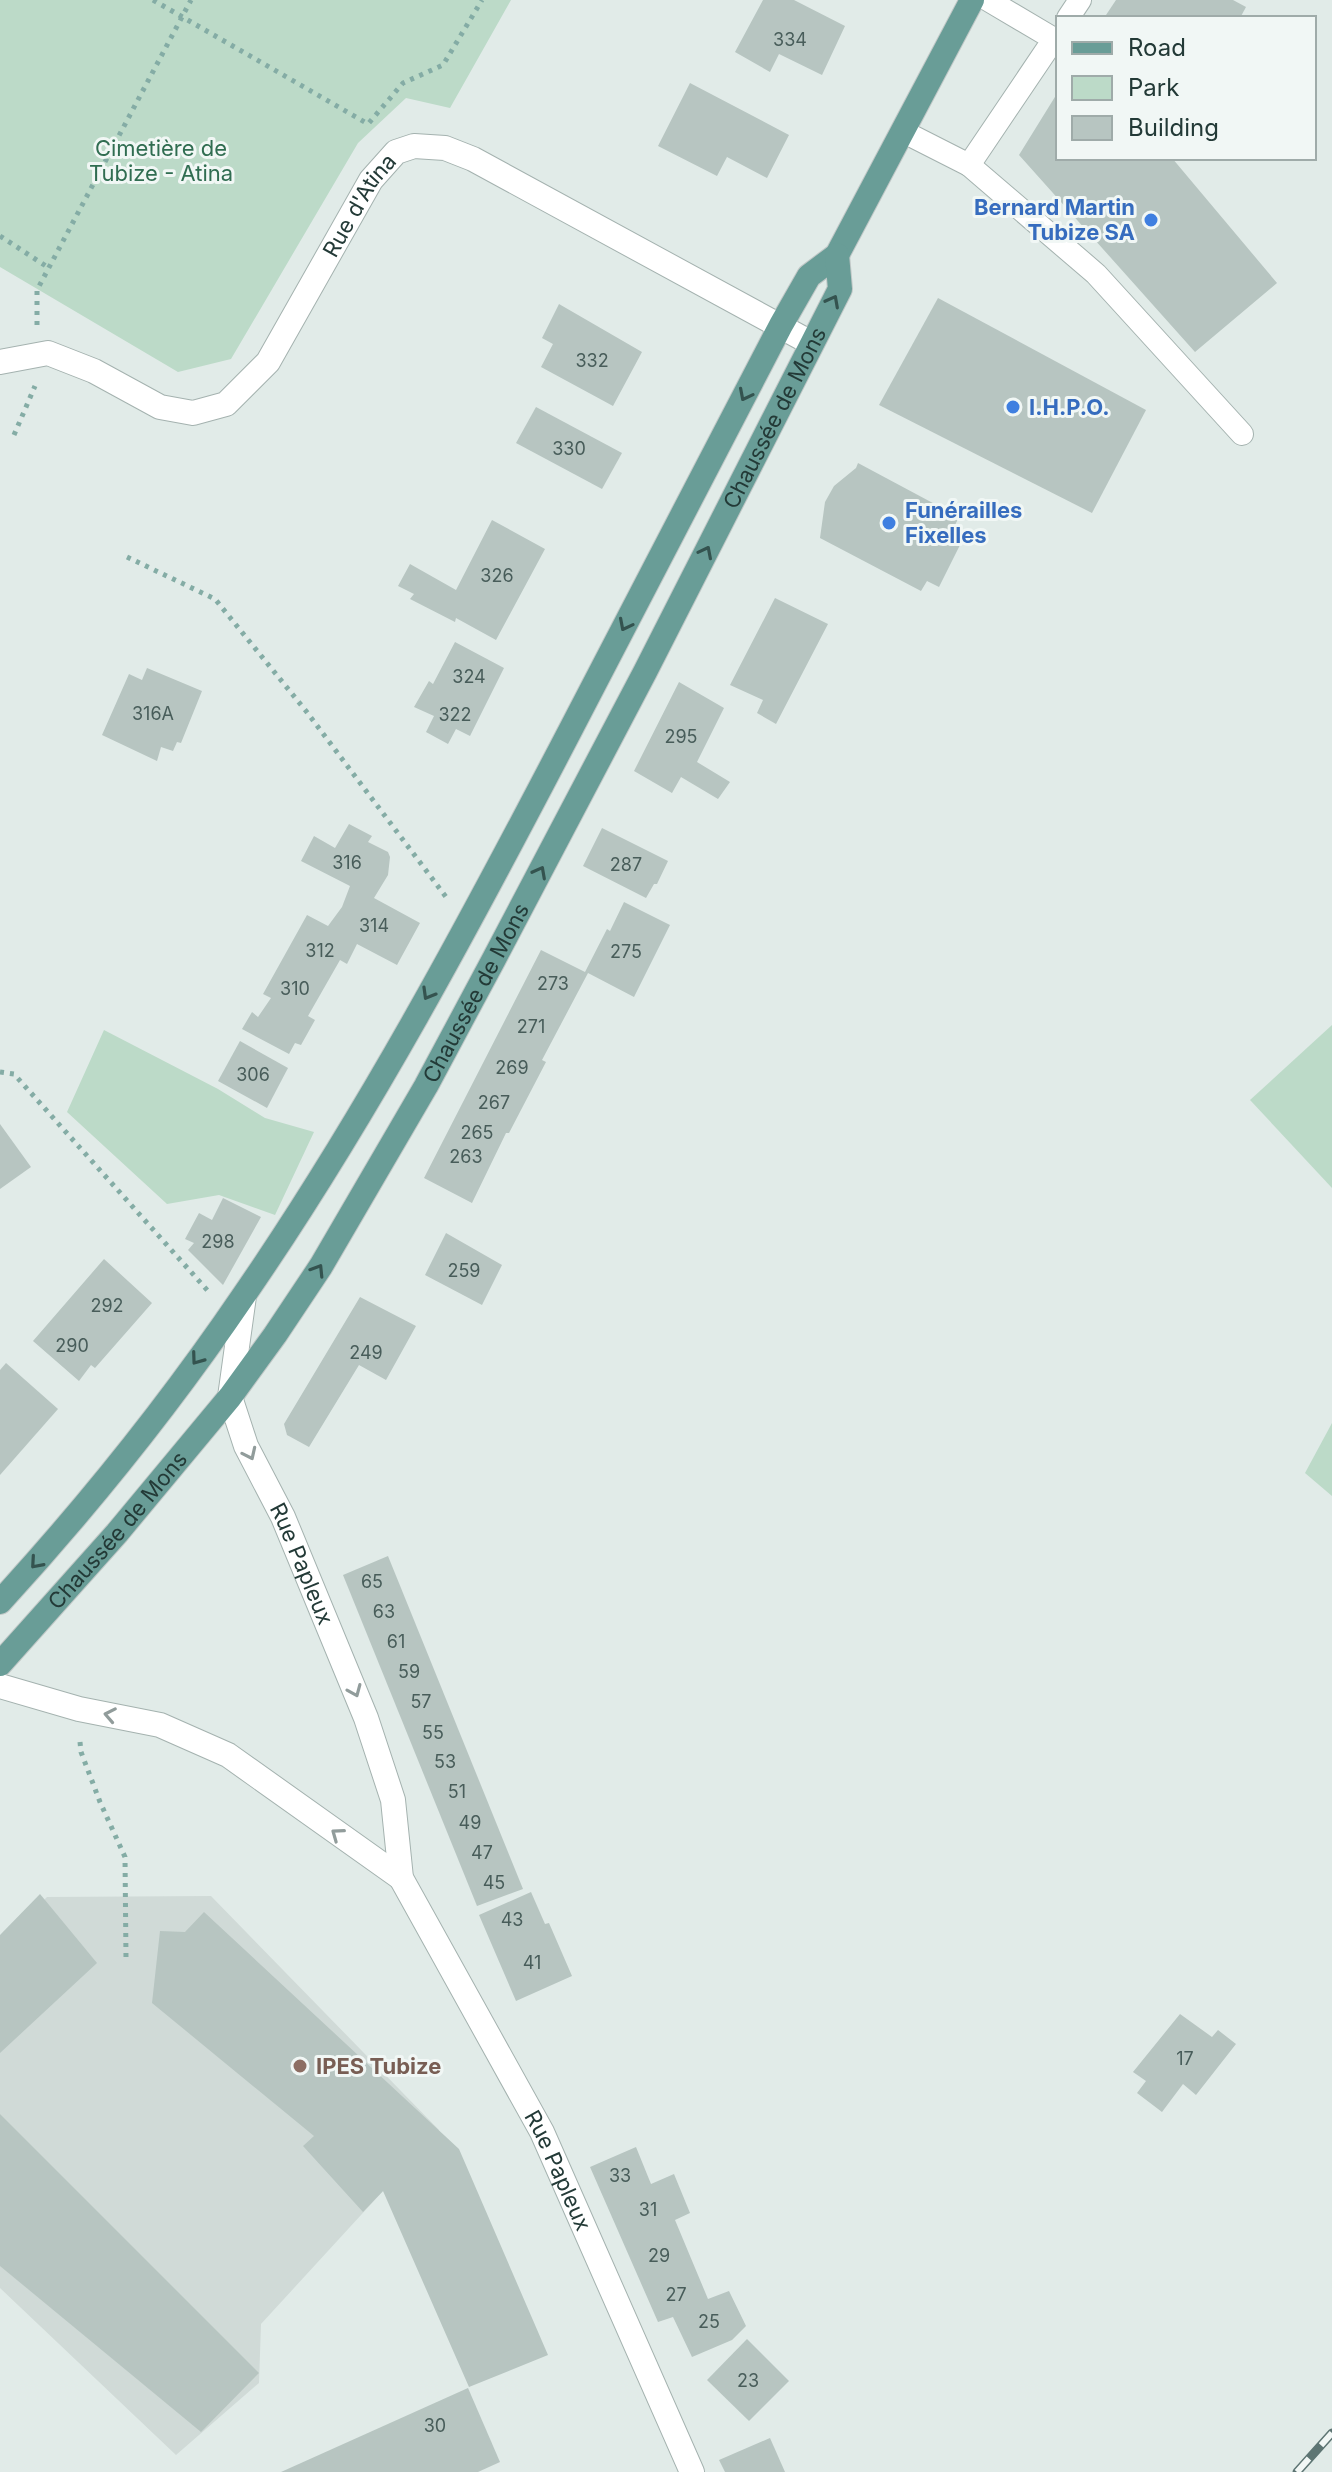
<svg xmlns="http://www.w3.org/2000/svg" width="1332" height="2472" font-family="Inter,sans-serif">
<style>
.built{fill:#d0dad7}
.green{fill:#bcdac8}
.building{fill:#b7c5c1}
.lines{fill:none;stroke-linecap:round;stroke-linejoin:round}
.service-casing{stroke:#a4b2af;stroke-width:24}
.minor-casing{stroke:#a4b2af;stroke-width:26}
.primary-casing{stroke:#c1c8c7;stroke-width:26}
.path{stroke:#84aca5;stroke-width:5;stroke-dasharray:4 6;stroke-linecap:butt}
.service{stroke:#fff;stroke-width:22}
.minor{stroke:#fff;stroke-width:24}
.primary{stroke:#699d97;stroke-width:24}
.rail-casing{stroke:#5d7573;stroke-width:9}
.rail{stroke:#f1f7f5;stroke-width:6;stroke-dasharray:18;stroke-linecap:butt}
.oneway{stroke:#34534f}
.oneway2{stroke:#919c9b}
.shop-dot{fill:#3f7fe0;stroke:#f1f7f5;stroke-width:3}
.education-dot{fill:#8d6e63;stroke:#f1f7f5;stroke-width:3}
.labels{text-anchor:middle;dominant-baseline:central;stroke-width:6;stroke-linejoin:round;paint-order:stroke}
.number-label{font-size:18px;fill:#485d5a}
.park-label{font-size:22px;fill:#306d51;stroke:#f1f7f5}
.shop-label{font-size:22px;font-weight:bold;fill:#366cbe;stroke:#f1f7f5;text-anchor:start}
.street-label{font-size:22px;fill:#233a37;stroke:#f1f7f5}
.education-label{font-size:22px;font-weight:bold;fill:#785e54;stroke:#f1f7f5;text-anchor:start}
</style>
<rect width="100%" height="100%" fill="#e1ebe8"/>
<path class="built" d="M211 1896 439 2130 261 2324 259 2383 176 2455 0 2288V1944L47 1897Z"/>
<g class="green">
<path d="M0 0H511L450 108 406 98 358 143 231 359 178 372 0 267Z"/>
<path d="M1332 1025V1188L1250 1100Z"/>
<path d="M104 1030 218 1089 265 1118 314 1132 275 1215 219 1195 167 1204 67 1112Z"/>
<path d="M1332 1423V1496L1305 1473Z"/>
</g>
<g class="building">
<path d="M763 0H794L845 26 822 75 779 54 770 72 735 52Z"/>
<path d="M1116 0H1233L1246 7 1240 18H1104Z"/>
<path d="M690 83 789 135 767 178 727 157 717 176 658 146Z"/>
<path d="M1058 92V158H1172L1277 283 1195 352 1019 155Z"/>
<path d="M938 298 1146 410 1092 513 879 405Z"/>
<path d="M559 304 642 352 613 406 541 367 553 344 542 338Z"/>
<path d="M536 407 622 453 602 489 516 443Z"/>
<path d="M858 463 959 517 953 529 965 535 939 587 927 581 921 591 820 538 825 502 834 486 856 468Z"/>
<path d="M492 520 545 549 496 640 456 618 455 622 410 599 414 594 398 586 410 564 456 590Z"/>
<path d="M775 598 828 624 776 724 757 713 763 700 730 685Z"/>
<path d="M455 642 504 668 470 736 456 729 448 744 426 732 434 716 414 707 429 681 433 684Z"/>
<path d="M147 668 202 691 181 743 177 742 173 751 161 747 157 761 102 735 129 674 142 680Z"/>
<path d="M679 682 724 708 697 762 730 782 718 799 681 777 672 793 634 771Z"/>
<path d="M349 824 372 836 368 842 388 852 390 857 388 875 374 898 420 923 397 965 357 944 347 964 340 960 308 1016 315 1020 301 1045 295 1043 289 1054 242 1029 252 1012 258 1017 271 998 263 994 307 915 328 926 342 907 350 886 301 861 314 836 335 848Z"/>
<path d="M602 828 668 861 657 884H654L646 898 583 866Z"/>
<path d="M624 902 670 925 634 997 588 973 542 1060 546 1062 509 1133H506L472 1203 424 1178 541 950 585 972 607 929 610 931Z"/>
<path d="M240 1041 288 1068 267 1108 218 1081Z"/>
<path d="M0 1124 31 1167 0 1189Z"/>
<path d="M223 1198 261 1217 223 1285 188 1250 194 1243 185 1239 199 1213 212 1220Z"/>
<path d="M446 1233 502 1265 482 1305 425 1275Z"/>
<path d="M104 1259 152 1303 95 1368 91 1365 79 1381 33 1341Z"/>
<path d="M360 1297 416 1326 386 1380 359 1365 309 1447 287 1435 284 1424Z"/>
<path d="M6 1363 58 1409 0 1475V1370Z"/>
<path d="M388 1556 523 1889 477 1906 343 1575Z"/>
<path d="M531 1892 545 1924 549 1923 572 1976 516 2001 479 1915Z"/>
<path d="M40 1894 97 1963 0 2053V1935Z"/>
<path d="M204 1912 459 2149 548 2355 469 2387 383 2191 363 2212 303 2146 314 2136 152 2003 160 1931 185 1932Z"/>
<path d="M1180 2014 1212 2037 1218 2030 1236 2044 1196 2095 1183 2084 1162 2112 1137 2093 1146 2081 1133 2072Z"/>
<path d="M0 2114 259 2373 201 2432 0 2266Z"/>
<path d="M636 2147 651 2184 674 2174 690 2213 675 2220 708 2299 729 2291 746 2326 732 2340 692 2357 673 2317 658 2322 590 2167Z"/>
<path d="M747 2339 789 2381 749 2421 707 2380Z"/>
<path d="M468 2388 500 2462 478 2472H281Z"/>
<path d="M770 2438 785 2472H725L719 2460Z"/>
</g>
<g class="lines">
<g class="service-casing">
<g id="service">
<path d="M1068 18 1080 0"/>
<path d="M904 132 969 165 1054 39 988 0"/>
<path d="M969 165 1096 274 1242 434"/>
</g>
</g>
<g class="minor-casing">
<g id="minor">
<path id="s1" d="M0 362 48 353 94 371 160 407 193 413 226 404 268 362 371 180 396 152 414 146 445 148 473 159 811 343"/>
<path id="s2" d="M244 1296 230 1397 246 1446 283 1517 366 1718 393 1800 401 1878 542 2132 692 2472"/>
<path d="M0 1686 79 1709 160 1725 228 1755 401 1878"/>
</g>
</g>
<g class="primary-casing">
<g id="primary">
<path d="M0 1602C86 1508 172 1401 244 1295 368 1115 471 921 572 727 642 593 711 459 781 325L809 276 837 255 972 0"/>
<path id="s3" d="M0 1664 117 1533 230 1397 275 1335 321 1266 426 1086 494 959 645 672 840 289 837 255"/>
</g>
</g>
<g class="path">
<path d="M153 0 368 124 403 83 443 65 482 0"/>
<path d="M0 236 49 268"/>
<path d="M37 325V290L191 0"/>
<path d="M14 435 35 386"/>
<path d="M127 557 215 599 306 711 446 897"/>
<path d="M0 1072 14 1074 208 1291"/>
<path d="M80 1742 81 1752 100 1802 125 1857 126 1959"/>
</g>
<use href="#service" class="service"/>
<use href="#minor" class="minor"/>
<use href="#primary" class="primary"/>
<g class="rail-casing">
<path id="rail" d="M1297 2472 1332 2433"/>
</g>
<use href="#rail" class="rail"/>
</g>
<defs><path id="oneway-chevron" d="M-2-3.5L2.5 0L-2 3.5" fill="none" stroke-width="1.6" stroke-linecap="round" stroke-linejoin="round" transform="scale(2)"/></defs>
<g class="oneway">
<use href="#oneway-chevron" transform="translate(833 301) rotate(-62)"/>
<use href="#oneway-chevron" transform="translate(745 395) rotate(117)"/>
<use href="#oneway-chevron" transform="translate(706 552) rotate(-63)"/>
<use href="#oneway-chevron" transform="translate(625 625) rotate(117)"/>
<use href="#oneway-chevron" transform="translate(540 872) rotate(-62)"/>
<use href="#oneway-chevron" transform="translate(428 994) rotate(120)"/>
<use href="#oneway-chevron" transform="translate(318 1270) rotate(-58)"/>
<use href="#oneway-chevron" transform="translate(197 1359) rotate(126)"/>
<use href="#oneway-chevron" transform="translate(36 1563) rotate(131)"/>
</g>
<g class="oneway2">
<use href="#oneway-chevron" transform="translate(250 1454) rotate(65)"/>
<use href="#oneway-chevron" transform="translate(355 1691) rotate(67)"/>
<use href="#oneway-chevron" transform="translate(110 1715) rotate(-169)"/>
<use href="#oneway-chevron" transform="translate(337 1834) rotate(-144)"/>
</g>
<g class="shop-dot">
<circle cx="1151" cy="220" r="8"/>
<circle cx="1013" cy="407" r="8"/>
<circle cx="889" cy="523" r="8"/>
</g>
<circle class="education-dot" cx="300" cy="2066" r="8"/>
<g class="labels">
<g class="number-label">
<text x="790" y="39">334</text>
<text x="592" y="360">332</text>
<text x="569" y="448">330</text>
<text x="497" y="575">326</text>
<text x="469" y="676">324</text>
<text x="153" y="713">316A</text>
<text x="455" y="714">322</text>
<text x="681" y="736">295</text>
<text x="347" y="862">316</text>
<text x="626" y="864">287</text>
<text x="374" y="925">314</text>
<text x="320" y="950">312</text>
<text x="626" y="951">275</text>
<text x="553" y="983">273</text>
<text x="295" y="988">310</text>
<text x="531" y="1026">271</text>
<text x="512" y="1067">269</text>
<text x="253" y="1074">306</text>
<text x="494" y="1102">267</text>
<text x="477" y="1132">265</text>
<text x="466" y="1156">263</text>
<text x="218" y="1241">298</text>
<text x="464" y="1270">259</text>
<text x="107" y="1305">292</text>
<text x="72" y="1345">290</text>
<text x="366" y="1352">249</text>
<text x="372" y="1581">65</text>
<text x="384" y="1611">63</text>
<text x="396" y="1641">61</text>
<text x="409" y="1671">59</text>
<text x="421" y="1701">57</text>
<text x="433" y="1732">55</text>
<text x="445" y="1761">53</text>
<text x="457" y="1791">51</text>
<text x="470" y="1822">49</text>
<text x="482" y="1852">47</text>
<text x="494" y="1882">45</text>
<text x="512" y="1919">43</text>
<text x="532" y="1962">41</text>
<text x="1185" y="2058">17</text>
<text x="620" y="2175">33</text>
<text x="648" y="2209">31</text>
<text x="659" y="2255">29</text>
<text x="676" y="2294">27</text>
<text x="709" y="2321">25</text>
<text x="748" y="2380">23</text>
<text x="435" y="2425">30</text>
</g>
<g class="park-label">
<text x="161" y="148">Cimetière de<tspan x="161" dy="25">Tubize - Atina</tspan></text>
</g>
<g class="shop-label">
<text x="1135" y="207" text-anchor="end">Bernard Martin<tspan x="1135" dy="25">Tubize SA</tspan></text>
<text x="1029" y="407">I.H.P.O.</text>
<text x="905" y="510">Funérailles<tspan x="905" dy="25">Fixelles</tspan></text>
</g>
<g class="street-label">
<text stroke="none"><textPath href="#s1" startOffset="482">Rue d'Atina</textPath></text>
<text stroke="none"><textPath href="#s3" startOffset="1474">Chaussée de Mons</textPath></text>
<text stroke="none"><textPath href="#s3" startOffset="826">Chaussée de Mons</textPath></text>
<text stroke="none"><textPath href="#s3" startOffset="178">Chaussée de Mons</textPath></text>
<text stroke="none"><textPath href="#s2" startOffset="284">Rue Papleux</textPath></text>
<text stroke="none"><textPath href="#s2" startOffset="948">Rue Papleux</textPath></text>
</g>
<g class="education-label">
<text x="316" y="2066">IPES Tubize</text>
</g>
</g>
<rect x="1056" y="16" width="260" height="144" fill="#f1f7f5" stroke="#9faba9" stroke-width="2"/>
<rect x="1072" y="42" width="40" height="12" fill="#699d97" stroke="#9faba9" stroke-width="2"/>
<text x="1128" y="56" font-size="24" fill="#233a37">Road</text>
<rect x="1072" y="76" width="40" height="24" fill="#bcdac8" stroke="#9faba9" stroke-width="2"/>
<text x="1128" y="96" font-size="24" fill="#233a37">Park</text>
<rect x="1072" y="116" width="40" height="24" fill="#b7c5c1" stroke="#9faba9" stroke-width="2"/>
<text x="1128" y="136" font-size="24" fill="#233a37">Building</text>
</svg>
